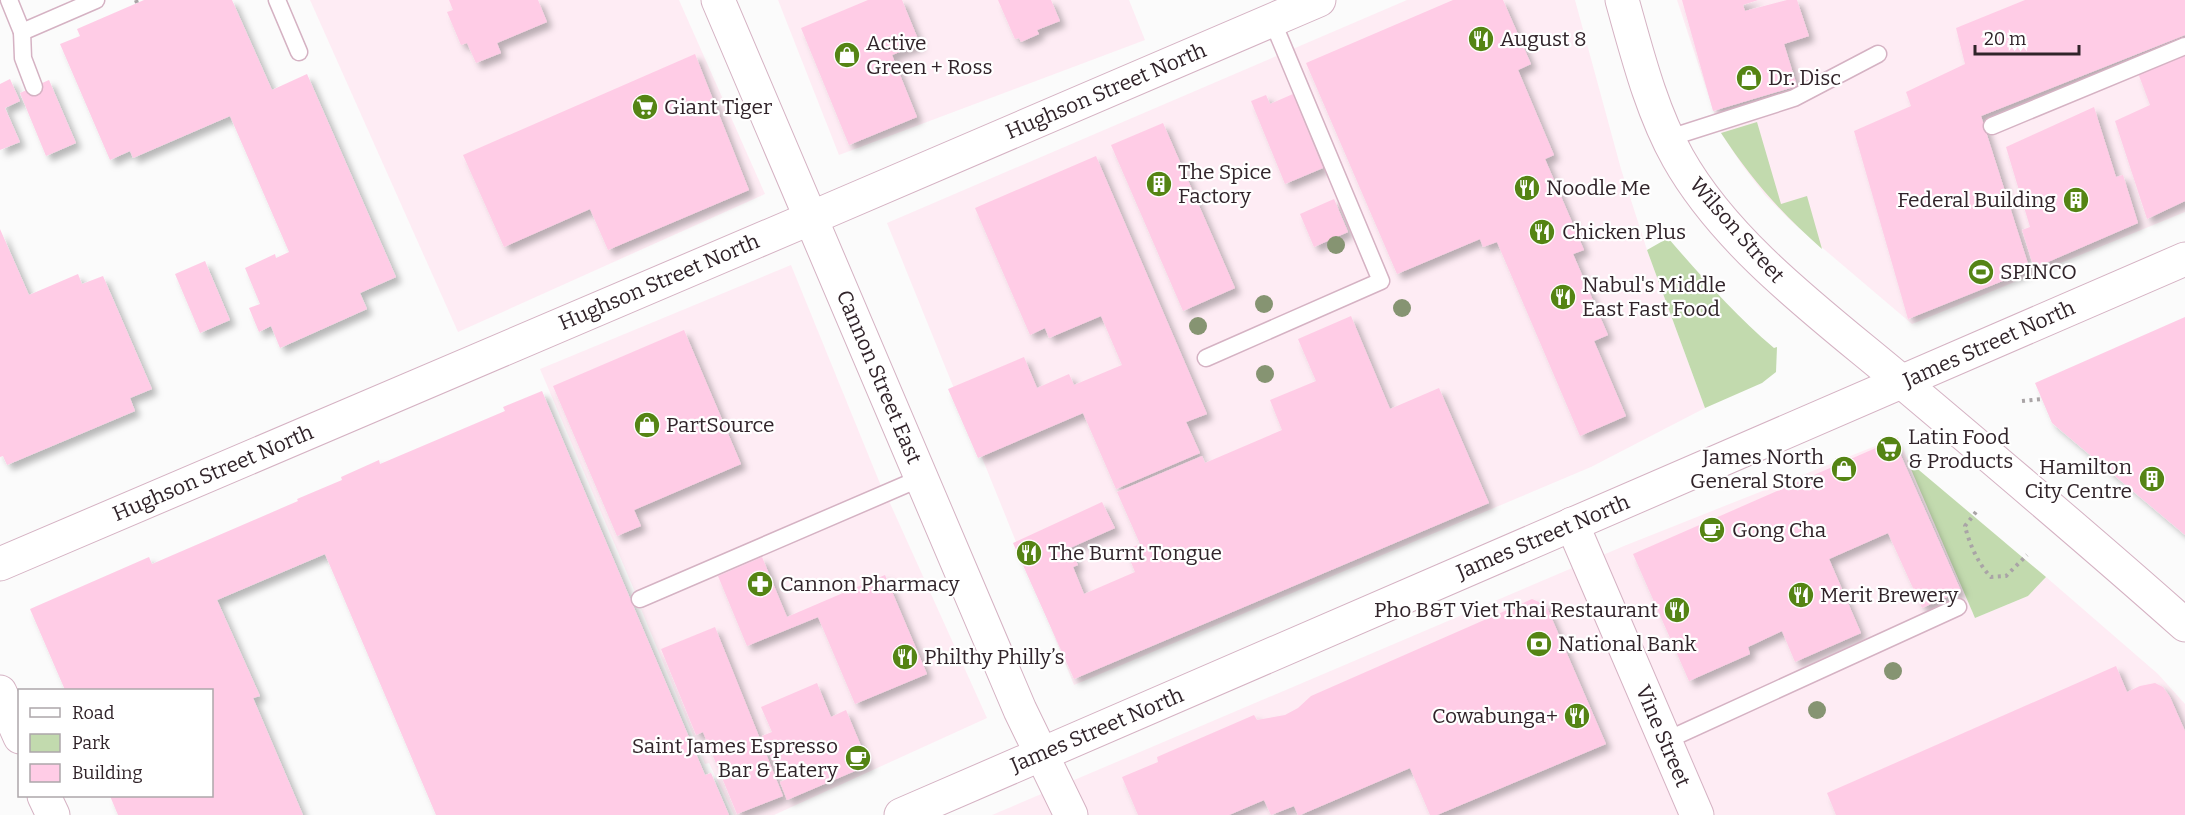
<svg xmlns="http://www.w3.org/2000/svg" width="2185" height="815" font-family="Bitter,serif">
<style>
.built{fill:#feecf4}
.green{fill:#c2daae}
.building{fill:#ffcce6;filter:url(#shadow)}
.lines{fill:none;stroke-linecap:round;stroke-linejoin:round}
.service-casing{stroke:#d5b2c3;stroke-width:19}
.minor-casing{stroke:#d5b2c3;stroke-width:35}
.tertiary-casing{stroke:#d5b2c3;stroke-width:35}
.secondary-casing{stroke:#d5b2c3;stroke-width:35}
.path{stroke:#a9a4a6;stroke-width:4;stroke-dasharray:3 4.5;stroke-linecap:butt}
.service{stroke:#fff;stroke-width:16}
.minor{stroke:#fff;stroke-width:33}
.tertiary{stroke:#fff;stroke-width:33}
.secondary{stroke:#fff;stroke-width:33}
.tree{fill:#869472}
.labels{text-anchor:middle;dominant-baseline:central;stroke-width:4.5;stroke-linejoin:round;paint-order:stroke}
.poi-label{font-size:21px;fill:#31242a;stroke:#fff;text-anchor:start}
.street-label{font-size:21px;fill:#31242a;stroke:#fff}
</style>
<defs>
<filter id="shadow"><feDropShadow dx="5.5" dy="5.5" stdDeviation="3" flood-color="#0004"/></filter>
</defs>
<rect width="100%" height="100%" fill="#fbfbfb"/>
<g class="built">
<path d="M310 0H679L765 194 458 332Z"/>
<path d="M778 0H1129L1145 40 839 155Z"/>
<path d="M1407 0H1575L1621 169 1647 250 1705 408 1591 467 1074 685 887 223Z"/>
<path d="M1677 0H2185V212L1912 324 1792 222 1765 195 1742 165 1721 133Z"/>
<path d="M791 265 881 486 635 592 540 369Z"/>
<path d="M1898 437 1975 618 2028 596 2046 577 2158 674 2185 704V815H992L1624 546Z"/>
<path d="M889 501 987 718 774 815H734L709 763 705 764 641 609Z"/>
</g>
<g class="green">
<path d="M1757 122 1781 204 1807 196 1822 249C1781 213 1751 179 1721 133Z"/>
<path d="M1668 238C1701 276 1735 315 1774 348L1777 347 1776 372 1762 383 1705 408 1647 250Z"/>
<path d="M1907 460 2046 577 2028 596 1975 618Z"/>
</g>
<g class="building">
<path d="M144 0H232L272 90 307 74 396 277 360 293 367 309 280 348 271 326 259 332 249 308 260 304 245 268 275 254 276 258 289 252 230 116 133 158 130 151 110 160 60 44 80 36 77 29Z"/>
<path d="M449 0H538L547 22 497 43 501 53 476 63 467 43 461 45 447 12 453 10Z"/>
<path d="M868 0H902L920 44 892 55 917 117 849 145 801 28Z"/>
<path d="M998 0H1051L1060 21 1037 30 1039 34 1021 42 1019 38 1015 39Z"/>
<path d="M1453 0H1503L1531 64 1518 70 1554 155 1545 159 1584 250 1573 254 1608 335 1594 341 1626 416 1580 436 1497 242 1483 247 1480 239 1397 274 1306 63Z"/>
<path d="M1682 0H1758L1743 5 1745 11 1787 0H1797L1809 36 1784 44 1797 86 1713 111Z"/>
<path d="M2025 0H2185V35L1981 116 2030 270 1908 319 1854 131 1911 106 1906 92 1965 64 1956 28Z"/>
<path d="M695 54 749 190 608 250 590 209 504 247 463 155Z"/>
<path d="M2185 54V201L2147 219 2115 121 2150 105 2138 73Z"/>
<path d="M10 79 20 101 5 108 20 142 0 150V84Z"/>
<path d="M49 80 76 143 46 156 20 93Z"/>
<path d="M1293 94 1323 168 1285 184 1251 101 1266 95 1270 104Z"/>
<path d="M2094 107 2116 177 2123 175 2138 223 2034 268 2022 230 2030 227 2006 147Z"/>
<path d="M1163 123 1235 288 1183 311 1111 145Z"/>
<path d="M1096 156 1207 414 1186 422 1200 453 1116 489 1083 413 978 458 948 389 1024 357 1037 388 1069 374 1074 385 1122 365 1101 316 1049 338 1045 328 1030 335 975 208Z"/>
<path d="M1334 199 1348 232 1314 247 1300 214Z"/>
<path d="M0 229 29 295 78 274 82 284 103 276 152 389 130 398 135 411 7 465 3 456 0 457Z"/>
<path d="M205 261 230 320 200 333 175 274Z"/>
<path d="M1351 316 1390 409 1439 388 1489 503 1074 679 1013 543 1102 502 1115 528 1070 548 1078 565 1073 567 1084 594 1135 572 1126 550 1140 544 1117 492 1202 456 1205 463 1282 430 1270 400 1316 381 1298 339Z"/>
<path d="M2185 317V535L2052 423 2035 383Z"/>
<path d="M684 330 741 464 634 510 641 526 617 536 553 386Z"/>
<path d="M542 391 705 775 711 773 729 815H436L325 554 217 600 260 696 253 698 303 815H118L110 796H212V690H65L30 609 149 557 152 564 298 501 297 499 342 480 341 477 379 460 380 464 505 411 503 407Z"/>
<path d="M1894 440 1961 591 1922 608 1888 533 1829 559 1861 633 1795 662 1782 631 1748 647 1750 654 1689 681 1633 554Z"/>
<path d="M762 557 787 617 885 575 927 674 855 704 818 617 747 646 718 576Z"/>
<path d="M1532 599 1546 605 1606 744 1437 815H1430L1410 768 1300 815H1298L1294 806 1271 815 1264 800 1229 815H1138L1122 777 1158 762 1157 757 1254 715 1257 720 1285 715 1298 708 1311 696Z"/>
<path d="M715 627 783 796 737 814 703 732 696 735 661 649Z"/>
<path d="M2116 666 2127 692 2140 686 2155 683 2163 687 2170 697 2185 731V815H1836L1827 793Z"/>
<path d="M817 683 831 717 846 710 869 765 787 800 780 782 787 779 780 762 772 760 762 736 772 732 761 707Z"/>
</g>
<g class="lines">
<g class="service-casing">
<g id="service">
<path d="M9 0 22 32 96 0"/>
<path d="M277 0 299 52"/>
<path d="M22 32 23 58 34 87"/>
<path d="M1992 126 2185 46"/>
<path d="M1669 138 1794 98 1878 54"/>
<path d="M1206 358 1381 281 1272 20"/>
<path d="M640 599 921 478"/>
<path d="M1665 741 1958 607"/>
</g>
</g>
<g class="minor-casing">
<g id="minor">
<path d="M1572 524 1697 815"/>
<path d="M0 564 811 218"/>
<path d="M0 692 20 737"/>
<path d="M44 796 53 815"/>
</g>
</g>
<g class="tertiary-casing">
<path id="tertiary" d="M811 218 1319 0"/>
</g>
<g class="secondary-casing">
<g id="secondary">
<path d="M718 0 1020 710 1071 815"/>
<path d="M1622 0C1637 53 1651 110 1678 158 1728 247 1825 317 1902 382 1997 462 2092 542 2185 625"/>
<path d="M901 815 2185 259"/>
</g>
</g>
<g class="path">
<path d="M136 0 137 3"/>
<path d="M2022 401 2042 399"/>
<path d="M1976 512 1965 526C1969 543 1978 564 1991 577L2006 576 2027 555"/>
</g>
<use href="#service" class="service"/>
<use href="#minor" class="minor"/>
<use href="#tertiary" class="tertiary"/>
<use href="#secondary" class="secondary"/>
</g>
<g class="tree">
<circle cx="1336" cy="245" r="9"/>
<circle cx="1264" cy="304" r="9"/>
<circle cx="1402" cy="308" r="9"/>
<circle cx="1198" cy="326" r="9"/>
<circle cx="1265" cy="374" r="9"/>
<circle cx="1893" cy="671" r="9"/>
<circle cx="1817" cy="710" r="9"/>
</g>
<defs>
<g id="restaurant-disc" transform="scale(1.35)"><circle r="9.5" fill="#558414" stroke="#fff"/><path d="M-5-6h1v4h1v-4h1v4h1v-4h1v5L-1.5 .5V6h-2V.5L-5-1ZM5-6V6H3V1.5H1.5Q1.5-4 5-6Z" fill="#fff"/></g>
<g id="shop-disc" transform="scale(1.35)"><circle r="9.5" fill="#558414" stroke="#fff"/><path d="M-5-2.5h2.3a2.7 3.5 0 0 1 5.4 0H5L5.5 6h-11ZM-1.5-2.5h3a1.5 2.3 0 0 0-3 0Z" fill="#fff"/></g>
<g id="supermarket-disc" transform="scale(1.35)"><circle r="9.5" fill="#558414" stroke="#fff"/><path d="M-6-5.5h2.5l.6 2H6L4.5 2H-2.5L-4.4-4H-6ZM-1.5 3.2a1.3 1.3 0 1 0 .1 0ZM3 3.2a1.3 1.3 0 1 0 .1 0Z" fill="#fff"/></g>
<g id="building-disc" transform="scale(1.35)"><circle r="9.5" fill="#558414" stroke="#fff"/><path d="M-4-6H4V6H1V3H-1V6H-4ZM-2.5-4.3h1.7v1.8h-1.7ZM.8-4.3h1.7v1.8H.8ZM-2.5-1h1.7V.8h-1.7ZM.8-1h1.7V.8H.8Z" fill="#fff"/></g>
<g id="stadium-disc" transform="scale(1.35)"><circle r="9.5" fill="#558414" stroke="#fff"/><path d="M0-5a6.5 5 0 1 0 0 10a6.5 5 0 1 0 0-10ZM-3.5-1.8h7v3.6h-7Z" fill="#fff"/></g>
<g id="cafe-disc" transform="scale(1.35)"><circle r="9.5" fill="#558414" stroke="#fff"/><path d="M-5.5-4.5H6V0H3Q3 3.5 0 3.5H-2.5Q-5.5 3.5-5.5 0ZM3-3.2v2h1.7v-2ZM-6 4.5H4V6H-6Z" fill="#fff"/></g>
<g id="pharmacy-disc" transform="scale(1.35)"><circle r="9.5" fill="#558414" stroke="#fff"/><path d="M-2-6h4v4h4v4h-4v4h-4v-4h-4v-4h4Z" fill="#fff"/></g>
<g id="bank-disc" transform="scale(1.35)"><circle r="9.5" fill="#558414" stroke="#fff"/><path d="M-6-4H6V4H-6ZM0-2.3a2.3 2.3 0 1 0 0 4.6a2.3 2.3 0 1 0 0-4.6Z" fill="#fff"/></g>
</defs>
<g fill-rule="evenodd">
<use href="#restaurant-disc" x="1481" y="39"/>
<use href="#shop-disc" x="847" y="55"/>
<use href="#shop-disc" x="1749" y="78"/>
<use href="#supermarket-disc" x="645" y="107"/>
<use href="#building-disc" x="1159" y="184"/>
<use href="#restaurant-disc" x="1527" y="188"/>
<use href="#building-disc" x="2076" y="200"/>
<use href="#restaurant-disc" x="1542" y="232"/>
<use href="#stadium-disc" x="1981" y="272"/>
<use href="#restaurant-disc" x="1563" y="297"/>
<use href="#shop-disc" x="647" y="425"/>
<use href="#supermarket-disc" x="1889" y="449"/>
<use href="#shop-disc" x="1844" y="469"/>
<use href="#building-disc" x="2152" y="479"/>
<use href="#cafe-disc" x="1712" y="530"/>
<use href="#restaurant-disc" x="1029" y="553"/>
<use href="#pharmacy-disc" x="760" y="584"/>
<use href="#restaurant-disc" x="1801" y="595"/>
<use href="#restaurant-disc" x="1677" y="610"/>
<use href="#bank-disc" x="1539" y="644"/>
<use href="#restaurant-disc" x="905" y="657"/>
<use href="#restaurant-disc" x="1577" y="716"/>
<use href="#cafe-disc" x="858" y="758"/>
</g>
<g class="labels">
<g class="poi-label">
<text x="1500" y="39">August 8</text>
<text x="866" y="43">Active<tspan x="866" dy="24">Green + Ross</tspan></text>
<text x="1768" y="78">Dr. Disc</text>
<text x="664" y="107">Giant Tiger</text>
<text x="1178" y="172">The Spice<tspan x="1178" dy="24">Factory</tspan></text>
<text x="1546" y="188">Noodle Me</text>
<text x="2056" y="200" text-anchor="end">Federal Building</text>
<text x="1562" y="232">Chicken Plus</text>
<text x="2000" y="272">SPINCO</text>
<text x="1582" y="285">Nabul's Middle<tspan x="1582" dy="24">East Fast Food</tspan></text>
<text x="666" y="425">PartSource</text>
<text x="1908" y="437">Latin Food<tspan x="1908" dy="24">&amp; Products</tspan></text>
<text x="1824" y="457" text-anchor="end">James North<tspan x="1824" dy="24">General Store</tspan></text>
<text x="2132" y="467" text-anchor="end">Hamilton<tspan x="2132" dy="24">City Centre</tspan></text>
<text x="1732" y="530">Gong Cha</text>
<text x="1048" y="553">The Burnt Tongue</text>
<text x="780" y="584">Cannon Pharmacy</text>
<text x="1820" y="595">Merit Brewery</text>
<text x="1658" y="610" text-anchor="end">Pho B&amp;T Viet Thai Restaurant</text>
<text x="1558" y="644">National Bank</text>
<text x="924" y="657">Philthy Philly’s</text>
<text x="1558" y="716" text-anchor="end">Cowabunga+</text>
<text x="838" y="746" text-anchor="end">Saint James Espresso<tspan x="838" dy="24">Bar &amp; Eatery</tspan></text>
</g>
<g class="street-label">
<text transform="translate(1106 91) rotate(-23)">Hughson Street North</text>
<text transform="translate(1737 230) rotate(49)">Wilson Street</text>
<text transform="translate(659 282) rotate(-23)">Hughson Street North</text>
<text transform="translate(1989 344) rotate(-24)">James Street North</text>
<text transform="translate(879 377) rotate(67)">Cannon Street East</text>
<text transform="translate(213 473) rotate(-23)">Hughson Street North</text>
<text transform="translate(1543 537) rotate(-23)">James Street North</text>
<text transform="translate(1097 730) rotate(-23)">James Street North</text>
<text transform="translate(1663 736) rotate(67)">Vine Street</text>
</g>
</g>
<rect x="18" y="689" width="195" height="108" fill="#ffffff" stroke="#ada7aa" stroke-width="1.5"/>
<rect x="30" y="708" width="30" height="9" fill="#ffffff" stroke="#ada7aa" stroke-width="1.5"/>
<text x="72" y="719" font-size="18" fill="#31242a">Road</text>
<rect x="30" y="734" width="30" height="18" fill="#c2daae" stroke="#ada7aa" stroke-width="1.5"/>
<text x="72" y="749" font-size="18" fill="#31242a">Park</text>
<rect x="30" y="764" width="30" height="18" fill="#ffcce6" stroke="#ada7aa" stroke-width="1.5"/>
<text x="72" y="779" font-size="18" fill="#31242a">Building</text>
<path d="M1975 45v9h104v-9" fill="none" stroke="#31242a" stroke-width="3"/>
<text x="1984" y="45" font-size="18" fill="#31242a" stroke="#ffffff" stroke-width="4.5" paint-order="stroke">20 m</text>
</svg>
